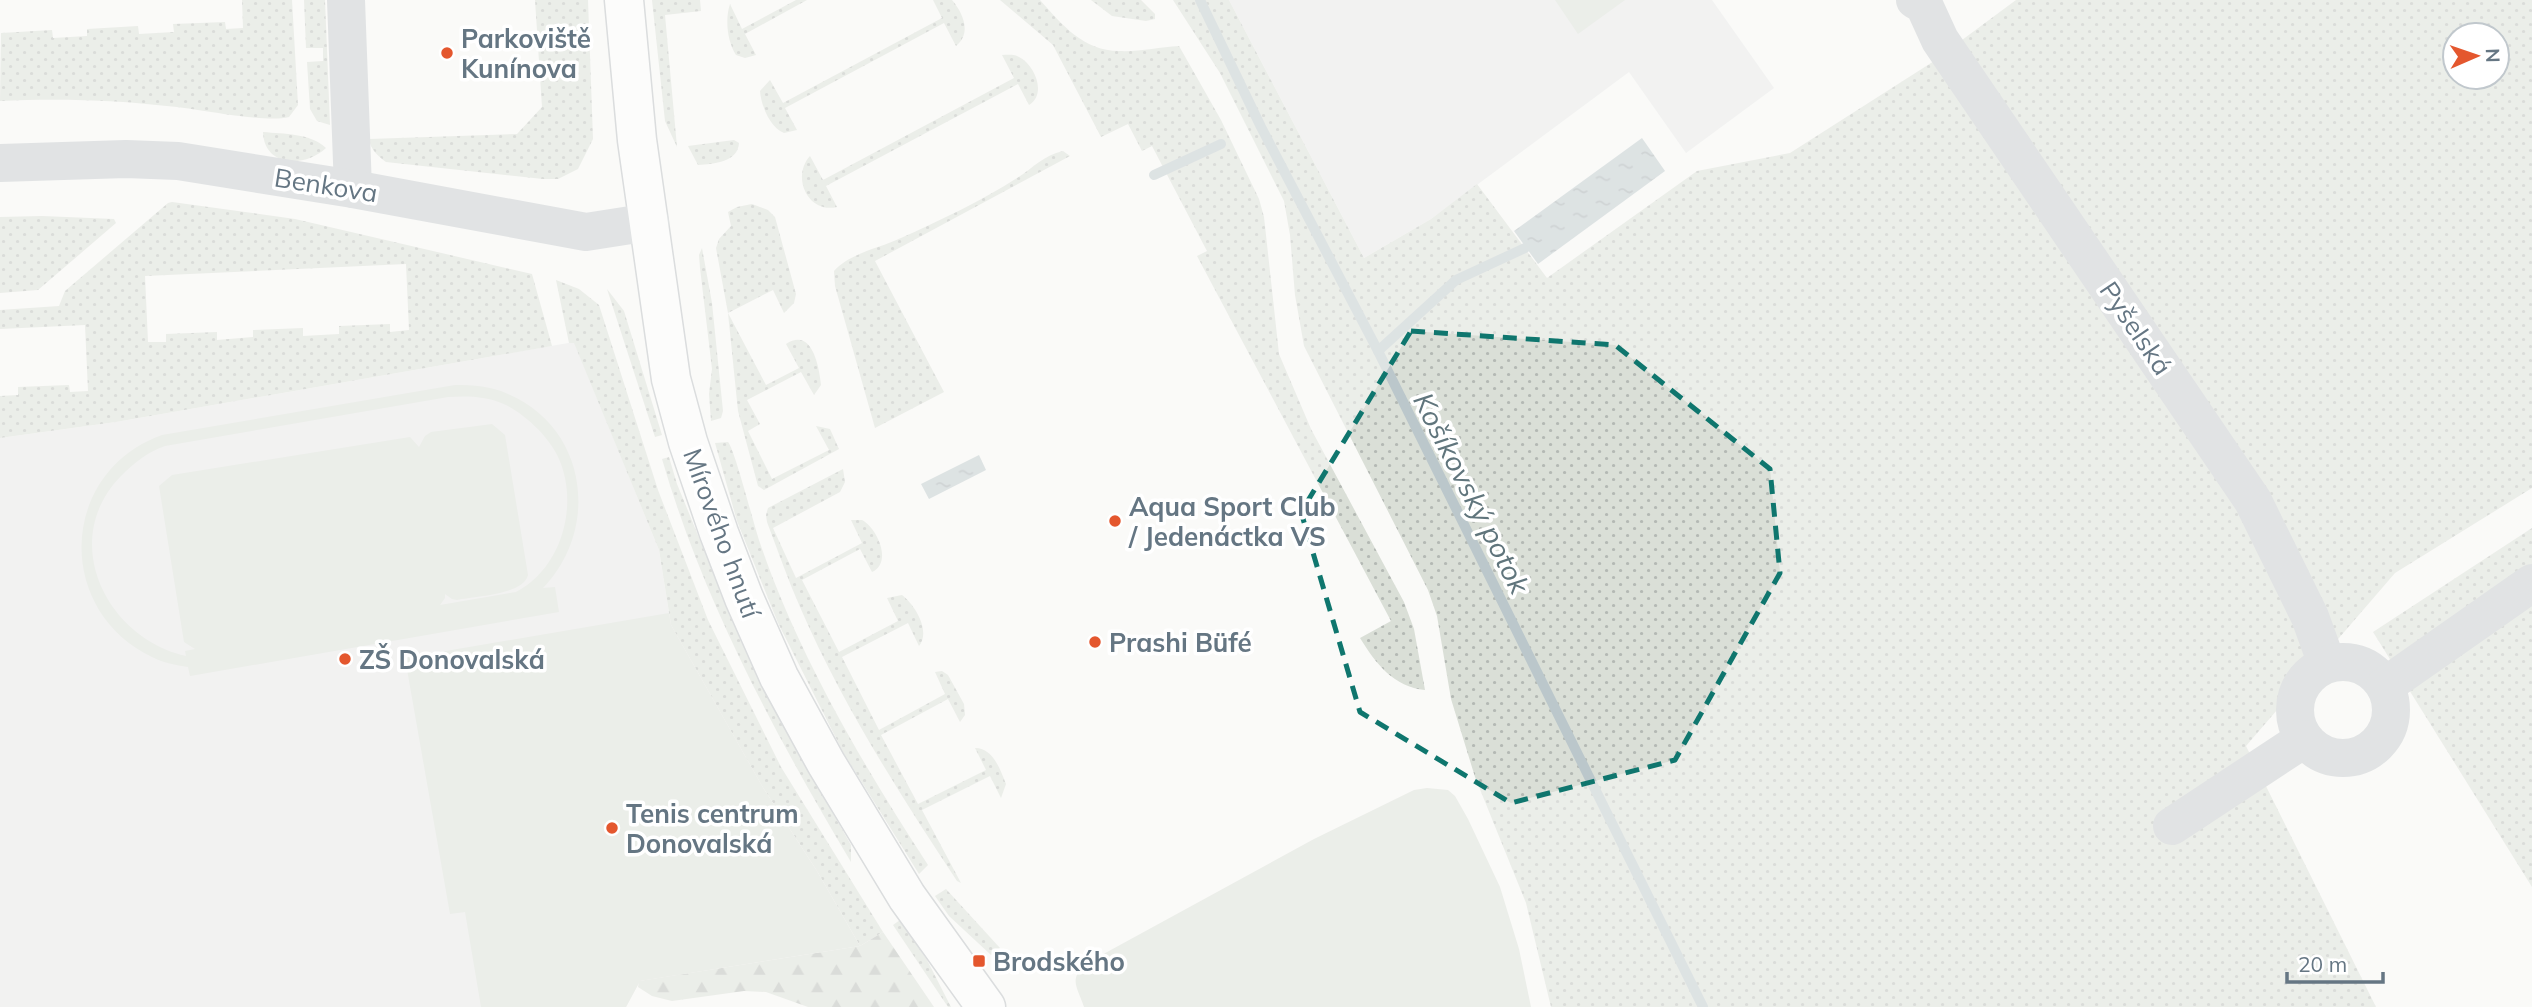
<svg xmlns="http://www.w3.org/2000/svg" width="2532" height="1007" font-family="Mulish,sans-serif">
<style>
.built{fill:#e8e9e9}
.grass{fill:url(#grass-dots);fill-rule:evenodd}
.forest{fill:url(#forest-firs)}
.green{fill:#dadfd7;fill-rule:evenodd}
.water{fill:url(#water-ripples)}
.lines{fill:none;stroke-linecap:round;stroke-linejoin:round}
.stream{stroke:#bbc7cb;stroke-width:10}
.major-casing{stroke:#b5babe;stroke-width:41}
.minor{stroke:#c3c8cc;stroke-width:38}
.major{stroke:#fff;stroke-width:38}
.marked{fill:none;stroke:#0f766e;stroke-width:5;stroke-dasharray:14 9;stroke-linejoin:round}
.poi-dot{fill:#e4572e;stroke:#fff;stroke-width:2.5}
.labels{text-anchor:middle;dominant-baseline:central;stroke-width:7;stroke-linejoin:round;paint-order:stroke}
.poi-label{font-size:26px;font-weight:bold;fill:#657683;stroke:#fff;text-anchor:start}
.street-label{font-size:26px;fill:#657683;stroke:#fff}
.water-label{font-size:28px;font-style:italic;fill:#60757c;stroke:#fff}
</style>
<defs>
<pattern id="grass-dots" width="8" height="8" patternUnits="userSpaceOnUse" patternTransform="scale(1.75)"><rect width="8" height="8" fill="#dadfd7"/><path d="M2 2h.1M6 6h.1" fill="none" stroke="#b4b9b4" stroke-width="1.8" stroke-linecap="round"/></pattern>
<pattern id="forest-firs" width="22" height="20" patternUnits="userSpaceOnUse" patternTransform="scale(1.75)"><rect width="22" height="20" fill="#dadfd7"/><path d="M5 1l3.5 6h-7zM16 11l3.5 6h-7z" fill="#b4b9b4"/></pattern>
<pattern id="water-ripples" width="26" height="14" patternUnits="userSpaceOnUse" patternTransform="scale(1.75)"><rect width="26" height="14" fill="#bbc7cb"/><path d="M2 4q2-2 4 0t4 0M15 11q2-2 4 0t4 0" fill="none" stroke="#9ca6aa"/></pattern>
</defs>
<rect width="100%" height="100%" fill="#fafaf8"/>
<g class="built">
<path d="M1229 0H1712L1774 88 1686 153 1629 72 1431 219 1364 258Z"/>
<path d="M574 342 659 550 671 625 762 786 640 981 626 1007H0V438L116 422Z"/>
</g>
<g class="grass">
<path d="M242 0H292L298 105 289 117C266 123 204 110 177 107 119 100 58 98 0 101L1 33 52 30 53 38 87 36V29L138 26 139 34 174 32 173 24 225 22 226 29 243 28Z"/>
<path d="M304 0H325L330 125 317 121 310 109 307 62 323 61V48H306Z"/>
<path d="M535 0H588L593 139 578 169 558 179H543L386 162C378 156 370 149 369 139L517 134 542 107Z"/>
<path d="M652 0H700L701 11 665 15 677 147 665 121Z"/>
<path d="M796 0H807L745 34 756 55 745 58 736 55C727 41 725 19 730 4L742 29Z"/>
<path d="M933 0H952C963 13 972 33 956 46L944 23 785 108 797 130 784 133C770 128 761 105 760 91L770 80 783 103 942 18Z"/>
<path d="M1000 0H1040C1062 25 1084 51 1119 51 1139 52 1159 47 1179 46L1221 120 1259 199 1264 217 1279 354 1311 429 1404 602 1414 629 1425 690C1394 687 1376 664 1360 638L1391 621 1197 256 1207 251 1152 146 1142 151 1128 124 1101 137 1053 45Z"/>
<path d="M1091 0H1141L1155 14V19L1146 21 1112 16Z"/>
<path d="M1173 0H1229L1364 258 1431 219 1477 184 1547 278 1697 171 1790 153 1931 63 2016 0H2532V488L2395 573 2246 746 2376 1007H1551L1526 903 1475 777 1451 699 1437 616 1428 590 1304 346 1295 295 1290 235 1284 201 1220 73ZM2455 35H2497V77H2455Z"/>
<path d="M1002 55C1008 55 1014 54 1019 57 1035 65 1047 94 1029 105L1018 84 826 186 837 207C808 214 791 177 810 156L823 180 1014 78Z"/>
<path d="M263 132C284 134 310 133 326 148 305 168 264 167 263 132Z"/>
<path d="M734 140 739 143C738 162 714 164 698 165L688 146Z"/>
<path d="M1063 151 1070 156 875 261 944 392 875 428 835 286 834 271C850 253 880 248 901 238 939 221 983 200 1017 178 1033 168 1044 155 1063 151Z"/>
<path d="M172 202 295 219 532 274 552 346 116 422 0 438V396L18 395V387L69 385 70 392 88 391 85 325 0 329V310L59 306 65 291 168 203ZM406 264 409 330 390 332V324L339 326V334L303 336V328L253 330V337L217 340V332L166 334V342H148L145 276Z"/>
<path d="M752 204 768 210 775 217 796 294 794 303 784 313 773 290 728 313 766 385 799 368 786 344C812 327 819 366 821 385L814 395 801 372 747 400 760 424 748 431 772 479 829 450 816 426 830 429 839 449 764 490 758 486 738 411 728 313 716 248 719 239 731 226 728 212 737 207Z"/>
<path d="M42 216 114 219 116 223 38 290 0 293V217Z"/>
<path d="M702 248 712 303 723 411 721 418 711 421 709 394 712 369 700 268 699 255Z"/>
<path d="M556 280 579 289 599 305 658 490 708 620 781 767 883 932 860 946 817 871 762 786 671 625 659 550 574 343H569Z"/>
<path d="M607 289 624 311 662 435 655 437Z"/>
<path d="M728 442C735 450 754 526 760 543 798 655 864 767 928 865L919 874 843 752 778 623 737 521 715 443Z"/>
<path d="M669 457 677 484 743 645 786 731 851 845V862C775 734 704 603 662 459Z"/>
<path d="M843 469 845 482 840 492 773 528 796 578 862 543 851 520H862C877 528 893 562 872 572L860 549 802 580 839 652 898 621 887 598 902 595C915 605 931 631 919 646L908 623 842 657 879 730 945 694 935 672 942 671 948 675 964 704 965 715 960 722 948 699 881 735 918 804 986 770 975 748C993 748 1000 769 1006 784L1001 798 990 776 922 810 961 883 957 881C899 793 842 704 800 607 788 580 778 551 767 522L766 515 768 508Z"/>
<path d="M2532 528V887L2373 632Z"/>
<path d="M946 889 1000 948 991 955 949 916 935 896Z"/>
<path d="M900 920 927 960 951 1007H948L893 925Z"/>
</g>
<path class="forest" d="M883 932 934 1007H808L766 992 744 991 672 1001 652 996 638 987 639 981 860 946Z"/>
<g class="green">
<path d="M1555 0H1625L1578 34Z"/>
<path d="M455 385C473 385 491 386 508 394 588 428 600 529 543 588L555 587 559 612 190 676 188 667C176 665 163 663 152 657 54 610 59 472 162 435ZM448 397C468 396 487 396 506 405 527 416 550 438 559 459 579 505 562 568 516 592L440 605 445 598V594L452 599 457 600C475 596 523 595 528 575L505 435 492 424 431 432 425 436 419 447 410 437 172 475 159 486 184 642 195 649 185 651 186 656C106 638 58 540 121 476 134 463 147 452 165 446Z"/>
<path d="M669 613 671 625 762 786 817 871 860 946 640 981 626 1007H481L465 912 450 914 405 658Z"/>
<path d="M1427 788 1448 790 1455 796 1468 819 1500 887 1519 949 1531 1007H1084C1077 986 1068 979 1087 963L1314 839 1414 790Z"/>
</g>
<g class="water">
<path d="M1642 138 1665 171 1538 264 1514 231Z"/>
<path d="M979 455 986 470 929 499 921 484Z"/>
</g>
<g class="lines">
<g class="stream">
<path d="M1200 0 1261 127 1378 351 1703 1007"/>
<path d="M1154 175 1221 144"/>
<path d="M1378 351 1456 280 1525 248"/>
</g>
<g class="major-casing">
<path id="major" d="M624 0 637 140 671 379 688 442 719 533 744 598 779 677 826 763 907 897 986 1007"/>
</g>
<g class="minor">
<path d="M346 0 353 189"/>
<path d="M1915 0 1924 5 1940 40 2253 501 2310 617 2327 664"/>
<path d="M0 163 126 159 178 161 353 189 586 232 650 222"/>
<circle cx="2343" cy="710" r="48"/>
<path d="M2385 686 2532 583"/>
<path d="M2172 826 2304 739"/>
</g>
<use href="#major" class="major"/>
</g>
<path d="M0 0H2532V1007H0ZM1411 331 1615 345 1770 469 1780 573 1675 760 1511 803 1360 712 1301 512Z" fill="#fafaf8" fill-opacity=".55" fill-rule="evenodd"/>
<path class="marked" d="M1411 331 1615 345 1770 469 1780 573 1675 760 1511 803 1360 712 1301 512Z"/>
<g class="poi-dot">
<circle cx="447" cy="53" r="7"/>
<circle cx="1115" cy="521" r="7"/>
<circle cx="1095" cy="642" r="7"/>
<circle cx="345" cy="659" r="7"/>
<circle cx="612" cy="828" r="7"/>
<rect x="972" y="954" width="14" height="14" rx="3.5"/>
</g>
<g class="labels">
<g class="poi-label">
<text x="461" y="38">Parkoviště<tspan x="461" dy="30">Kunínova</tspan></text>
<text x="1129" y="506">Aqua Sport Club<tspan x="1129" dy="30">/ Jedenáctka VS</tspan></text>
<text x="1109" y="642">Prashi Büfé</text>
<text x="359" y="659">ZŠ Donovalská</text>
<text x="626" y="813">Tenis centrum<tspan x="626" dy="30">Donovalská</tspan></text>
<text x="993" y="961">Brodského</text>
</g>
<g class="street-label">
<text transform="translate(326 185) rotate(9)">Benkova</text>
<text transform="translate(2136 328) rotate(56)">Pyšelská</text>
<text transform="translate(722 533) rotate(70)">Mírového hnutí</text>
</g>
<g class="water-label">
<text transform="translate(1472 493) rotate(63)">Košíkovský potok</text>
</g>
</g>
<g transform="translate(2476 56) rotate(88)"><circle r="33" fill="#ffffff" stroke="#c1c8cd" stroke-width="2"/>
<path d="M0-5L12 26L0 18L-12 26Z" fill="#e4572e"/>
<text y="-10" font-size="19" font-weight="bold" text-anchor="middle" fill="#657683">N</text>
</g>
<path d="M2287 972v10h96v-10" fill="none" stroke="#657683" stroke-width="3.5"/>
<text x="2298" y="972" font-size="21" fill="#657683" stroke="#ffffff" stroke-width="5" paint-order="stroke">20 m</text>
</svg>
